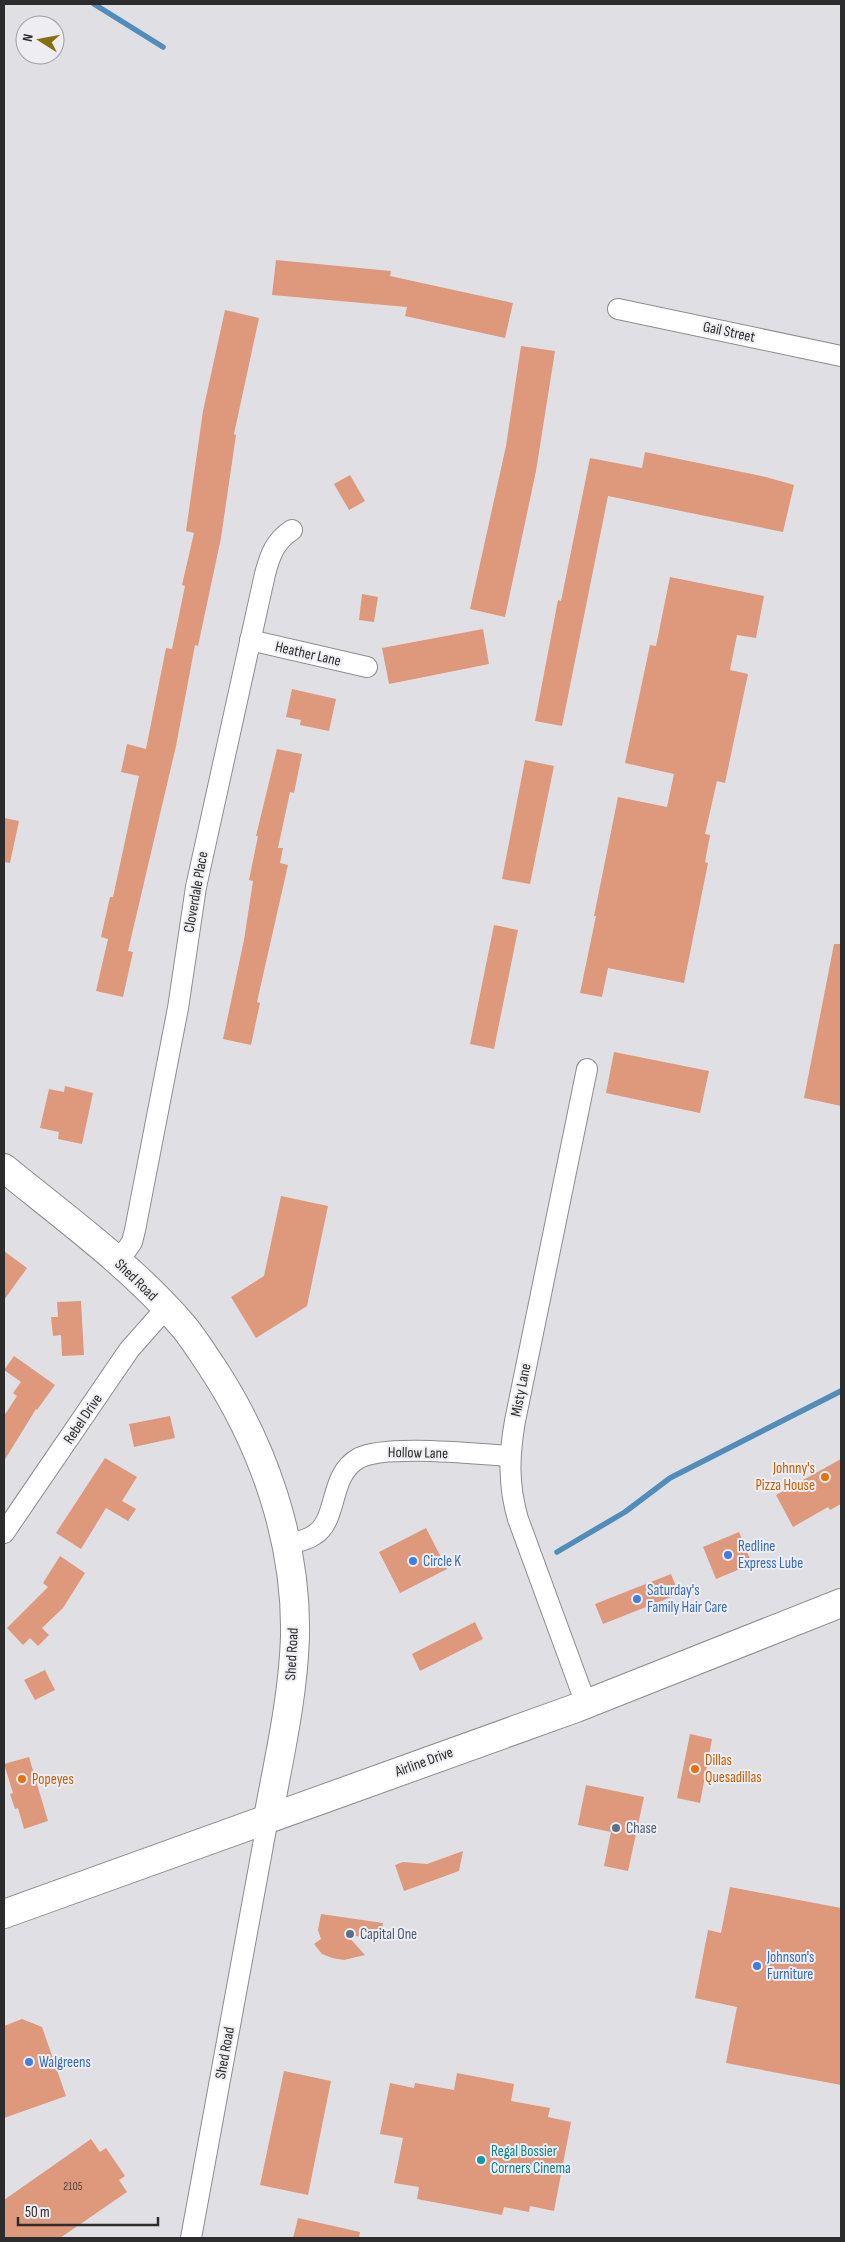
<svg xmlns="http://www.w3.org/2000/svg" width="845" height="2242" font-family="'Sofia Sans Condensed',sans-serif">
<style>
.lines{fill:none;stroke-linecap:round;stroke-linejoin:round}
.stream{stroke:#508dba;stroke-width:5.5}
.building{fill:#de987c}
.street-casing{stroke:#8c8c90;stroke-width:22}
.secondary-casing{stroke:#8c8c90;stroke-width:30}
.street{stroke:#fff;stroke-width:20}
.secondary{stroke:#fff;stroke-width:28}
.food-dot{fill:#e8710a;stroke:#ededf2;stroke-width:2}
.shop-dot{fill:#3f7fe0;stroke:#ededf2;stroke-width:2}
.service-dot{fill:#5c6f8a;stroke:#ededf2;stroke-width:2}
.culture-dot{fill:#0f9aa8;stroke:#ededf2;stroke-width:2}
.labels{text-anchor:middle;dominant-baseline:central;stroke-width:4;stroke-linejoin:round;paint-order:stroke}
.number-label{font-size:12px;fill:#584741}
.street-label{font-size:15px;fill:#2c2c2d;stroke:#ededf2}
.food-label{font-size:15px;fill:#c56008;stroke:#ededf2;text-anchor:start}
.shop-label{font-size:15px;fill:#366cbe;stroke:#ededf2;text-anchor:start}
.service-label{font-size:15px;fill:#4e5e75;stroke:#ededf2;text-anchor:start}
.culture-label{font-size:15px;fill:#0d838f;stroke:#ededf2;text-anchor:start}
</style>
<rect width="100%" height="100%" fill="#e0e0e4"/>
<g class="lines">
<g class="stream">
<path d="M94 4 163 47"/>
<path d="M557 1552 625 1512 670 1478 841 1391"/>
</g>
</g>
<g class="building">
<path d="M276 260 391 271 390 276 513 303 505 338 405 316 407 307 272 295Z"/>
<path d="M225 310 259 318 234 434 236 435 221 538 198 646 195 645 176 746 128 951 133 952 123 997 96 991 108 939 101 937 110 897H113L139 776 121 772 127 744 146 749 166 648 172 649 185 586 182 585 194 533 186 531 203 411Z"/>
<path d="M521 346 555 351 536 471 505 617 470 609 506 446Z"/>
<path d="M645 452 766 477 794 485 783 532 608 496 562 726 535 721 558 600 561 601 590 458 642 468Z"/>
<path d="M350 475 365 501 349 510 334 484Z"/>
<path d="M670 577 764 596 756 638 737 635 730 670 748 674 725 783 717 781 705 834 710 835 705 862 708 863 684 983 608 968 602 997 580 993 596 916H594L618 797 667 807 674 774 625 763 650 645 656 646Z"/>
<path d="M362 594 378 597 374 622 359 620Z"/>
<path d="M483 629 489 664 389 684 382 648Z"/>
<path d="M292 689 336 699 329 731 300 725 301 720 286 717Z"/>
<path d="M277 749 302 754 294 793 290 792 278 848H283L280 863 288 865 257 1002 260 1003 251 1045 223 1039 244 940 253 881 249 880 258 836H256Z"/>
<path d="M525 760 554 766 530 884 502 879Z"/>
<path d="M4 818 19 821 10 863 4 862Z"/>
<path d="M494 925 518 930 494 1049 470 1044Z"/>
<path d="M834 944H841V1106L804 1098Z"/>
<path d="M614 1052 709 1071 700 1113 606 1093Z"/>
<path d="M65 1086 93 1093 82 1144 58 1139 59 1132 40 1128 49 1089 64 1092Z"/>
<path d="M281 1196 328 1206 307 1306 256 1338 231 1297 264 1276Z"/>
<path d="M4 1251 27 1268 4 1300Z"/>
<path d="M81 1301 84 1355 62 1356 61 1335 53 1336 51 1317H58L57 1302Z"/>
<path d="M14 1356 55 1385 37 1410 36 1409 4 1461V1416L17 1396 13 1393 21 1382 4 1370Z"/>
<path d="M170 1416 175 1438 134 1447 129 1424Z"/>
<path d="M105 1458 137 1477 122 1501 136 1509 128 1521 106 1508 81 1549 56 1533Z"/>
<path d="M841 1459V1504L830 1510 828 1507 793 1527 776 1495Z"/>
<path d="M426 1528 447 1569 400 1593 379 1552Z"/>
<path d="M739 1532 752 1564 716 1579 703 1547Z"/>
<path d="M60 1556 85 1573 63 1608 42 1628 49 1635 38 1646 30 1638 23 1645 7 1628 48 1587 43 1583Z"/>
<path d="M671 1574 679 1594 603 1624 595 1604Z"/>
<path d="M475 1622 483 1639 420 1671 412 1654Z"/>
<path d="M45 1670 55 1690 35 1700 24 1680Z"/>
<path d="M690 1734 712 1739 700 1803 677 1798Z"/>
<path d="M29 1757 48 1821 24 1829 18 1808 15 1809 10 1794 13 1793 4 1764Z"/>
<path d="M586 1785 644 1797 628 1871 604 1866 611 1832 578 1825Z"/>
<path d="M463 1851 459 1871 404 1891 395 1865 403 1862 427 1864Z"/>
<path d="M730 1887 841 1908V2085L726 2063 737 2007 695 1998 708 1930 721 1933Z"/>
<path d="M321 1914 383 1923 380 1941 346 1934 365 1955 344 1960 332 1958 322 1954 314 1944 321 1939 318 1930Z"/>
<path d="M22 2019 42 2027 66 2096 4 2118V2026Z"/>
<path d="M284 2071 331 2081 308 2195 260 2185Z"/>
<path d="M457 2073 514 2084 511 2101 550 2108 548 2117 571 2122 554 2211 530 2206 529 2212 504 2207 502 2215 417 2199 419 2187 394 2183 403 2138 380 2134 390 2083 414 2088 415 2083 454 2090Z"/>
<path d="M91 2139 100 2152 106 2148 125 2176 119 2180 127 2192 60 2238H4V2200Z"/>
<path d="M298 2218 360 2232 359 2238H293Z"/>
</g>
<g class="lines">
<g class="street-casing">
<g id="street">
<path d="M618 309 841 356"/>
<path d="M250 640 367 667"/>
<path d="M118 1262 132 1242 135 1230 178 1008 196 887 265 574C270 555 275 541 292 530"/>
<path d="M4 1533 129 1350 166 1308"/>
<path d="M285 1545C295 1542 306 1541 314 1535 339 1520 328 1475 359 1458 386 1444 476 1454 510 1456"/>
<path d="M586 1704 518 1519C508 1485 509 1455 515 1421L587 1069"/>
<path d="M191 2238 268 1818"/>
</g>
</g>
<g class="secondary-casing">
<g id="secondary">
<path d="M4 1168C65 1218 132 1266 184 1327 194 1339 203 1354 212 1367 264 1446 297 1542 295 1637 293 1698 279 1758 268 1818"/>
<path d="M4 1914 576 1708 841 1603"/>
</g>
</g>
<use href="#street" class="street"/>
<use href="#secondary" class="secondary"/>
</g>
<g class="food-dot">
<circle cx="825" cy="1477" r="5"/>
<circle cx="695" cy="1769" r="5"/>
<circle cx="22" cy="1779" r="5"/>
</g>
<g class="shop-dot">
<circle cx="728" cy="1555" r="5"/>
<circle cx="413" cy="1561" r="5"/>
<circle cx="637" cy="1599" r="5"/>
<circle cx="757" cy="1966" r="5"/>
<circle cx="29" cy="2062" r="5"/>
</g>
<g class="service-dot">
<circle cx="616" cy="1828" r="5"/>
<circle cx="350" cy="1934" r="5"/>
</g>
<circle class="culture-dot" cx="481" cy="2160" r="5"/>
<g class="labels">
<g class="number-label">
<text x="73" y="2186">2105</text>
</g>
<g class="street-label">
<text transform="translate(729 332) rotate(12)">Gail Street</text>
<text transform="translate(308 654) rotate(13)">Heather Lane</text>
<text transform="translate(196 892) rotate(-80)">Cloverdale Place</text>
<text transform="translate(136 1280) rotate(44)">Shed Road</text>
<text transform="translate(521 1390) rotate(-79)">Misty Lane</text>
<text transform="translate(83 1419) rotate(-56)">Rebel Drive</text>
<text transform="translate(418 1453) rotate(1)">Hollow Lane</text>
<text transform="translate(292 1654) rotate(-87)">Shed Road</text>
<text transform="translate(424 1762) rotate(-20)">Airline Drive</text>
<text transform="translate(225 2053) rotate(-80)">Shed Road</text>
</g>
<g class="food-label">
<text x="815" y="1468" text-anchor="end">Johnny's<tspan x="815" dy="17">Pizza House</tspan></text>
<text x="705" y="1760">Dillas<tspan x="705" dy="17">Quesadillas</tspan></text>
<text x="32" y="1779">Popeyes</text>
</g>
<g class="shop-label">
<text x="738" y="1546">Redline<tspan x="738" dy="17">Express Lube</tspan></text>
<text x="423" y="1561">Circle K</text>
<text x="647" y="1590">Saturday's<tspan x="647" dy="17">Family Hair Care</tspan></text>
<text x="767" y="1957">Johnson's<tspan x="767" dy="17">Furniture</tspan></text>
<text x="39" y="2062">Walgreens</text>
</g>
<g class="service-label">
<text x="626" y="1828">Chase</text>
<text x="360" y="1934">Capital One</text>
</g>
<g class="culture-label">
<text x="491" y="2151">Regal Bossier<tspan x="491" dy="17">Corners Cinema</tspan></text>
</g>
</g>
<rect width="845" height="2242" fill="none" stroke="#2c2c2d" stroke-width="10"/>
<g transform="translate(40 40) rotate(281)"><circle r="24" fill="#ededf2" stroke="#a0a0a3"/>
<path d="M0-4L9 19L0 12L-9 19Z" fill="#867010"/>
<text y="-8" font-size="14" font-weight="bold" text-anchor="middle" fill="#2c2c2d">N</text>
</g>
<path d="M18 2217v8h140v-8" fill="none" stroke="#2c2c2d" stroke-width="2.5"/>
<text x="25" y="2217" font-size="15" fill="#2c2c2d" stroke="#ededf2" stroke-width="4" paint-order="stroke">50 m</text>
</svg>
